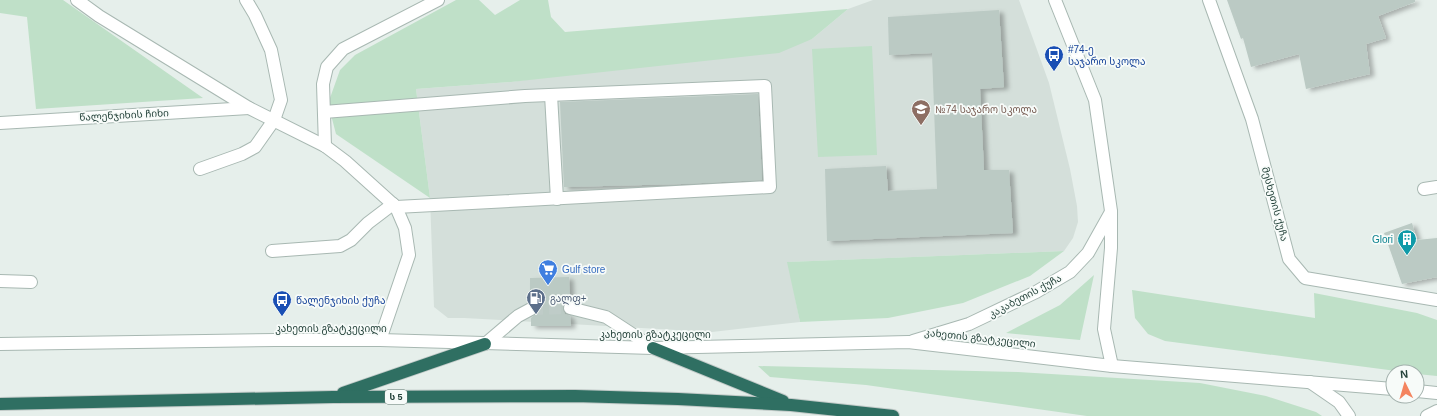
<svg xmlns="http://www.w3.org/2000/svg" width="1437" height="416" font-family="Helvetica,'Noto Sans Georgian',sans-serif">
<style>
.built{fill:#d4dfda}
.green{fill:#bfe0c8}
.building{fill:#bbcac4;filter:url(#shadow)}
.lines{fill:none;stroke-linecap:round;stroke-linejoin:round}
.minor-tunnel{stroke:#bfccc8;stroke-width:12;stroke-dasharray:12 6;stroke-linecap:butt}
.minor-casing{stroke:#a8b8b2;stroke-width:14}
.highway-casing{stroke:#c2cac8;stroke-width:14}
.minor{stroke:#fff;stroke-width:12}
.highway{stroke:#2f6f62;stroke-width:12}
.labels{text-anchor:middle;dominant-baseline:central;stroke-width:3.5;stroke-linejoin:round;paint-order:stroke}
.shield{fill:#f7fbf9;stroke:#637a73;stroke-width:1}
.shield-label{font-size:9px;font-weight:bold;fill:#24423a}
.transit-label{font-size:10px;fill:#164399;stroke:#f7fbf9;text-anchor:start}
.education-label{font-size:10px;fill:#785e54;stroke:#f7fbf9;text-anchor:start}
.street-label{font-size:10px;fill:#24423a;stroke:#f7fbf9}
.culture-label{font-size:10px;fill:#0d838f;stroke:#f7fbf9;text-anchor:end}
.shop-label{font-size:10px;fill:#366cbe;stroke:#f7fbf9;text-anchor:start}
.service-label{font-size:10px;fill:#4e5e75;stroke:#f7fbf9;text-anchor:start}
</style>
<defs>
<filter id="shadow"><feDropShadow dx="4.5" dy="2.5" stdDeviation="2" flood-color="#0004"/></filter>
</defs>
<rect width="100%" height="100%" fill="#e6efeb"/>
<path class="built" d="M873 0H1019L1049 83 1070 169 1077 206 1078 222 1073 238 1064 251 788 262 800 322 712 332 464 318H448L434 307 430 198 416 89 511 82 812 39 848 9Z"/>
<g class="green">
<path d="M0 0H63L203 98 36 109 27 17 0 13Z"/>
<path d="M456 0H479L495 15 520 0H548L551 17 565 32 848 9 812 39 779 53 511 82 416 89 430 198 336 134 330 111V98L340 70 355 55Z"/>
<path d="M872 46 877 155 818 157 812 49Z"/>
<path d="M1064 251 1030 276 963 303 888 318 800 322 787 262Z"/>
<path d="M1094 275 1080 340 1006 333 1060 305Z"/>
<path d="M1132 290 1315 318 1314 293 1417 313 1437 320V376L1417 374V372H1404L1165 341 1148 334 1135 318Z"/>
<path d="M758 366 1018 372 1200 383 1266 396 1316 412 1322 416H1087L866 385 770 377Z"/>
</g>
<g class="building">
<path d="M1227 0H1415V2L1378 16 1386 38 1366 44 1370 74 1306 89 1299 54 1251 67 1243 38 1241 39Z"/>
<path d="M999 10 1004 87 980 89 984 170H1009L1013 233 827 241 825 169 886 166 888 191 937 189 932 53 889 55 888 17Z"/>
<path d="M758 94 762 180 682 184 564 187 560 102Z"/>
<path d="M1412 223 1417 240 1437 238V277L1402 284 1384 233Z"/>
<path d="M569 277 570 301 564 303 563 310 565 314 570 316 571 326H531V318L537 313 538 309 535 303 530 302V278Z"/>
</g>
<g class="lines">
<path class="minor-tunnel" d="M531 309 570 308"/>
<g class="minor-casing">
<g id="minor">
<path d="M77 0 99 16 249 108 325 146 345 161 396 207 405 228 409 255 380 340"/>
<path d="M1055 0 1095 100 1111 211V248L1104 329 1112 366"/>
<path d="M1209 0 1252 119 1289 259 1305 278 1437 300"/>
<path d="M551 95 557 199"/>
<path d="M324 112 525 96 765 86 770 187 396 207"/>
<path d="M0 123 249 108"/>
<path d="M325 146 323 84 327 67 343 49 438 0"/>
<path d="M200 169 242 154 255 147 274 120 281 100 271 50 255 15 246 0"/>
<path d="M1424 189 1437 187"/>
<path d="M272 251 340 246 351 240 368 223 393 204"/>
<path d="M0 281 31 282"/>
<path d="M570 308 606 317 652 347"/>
<path d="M913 341 969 324 1036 292 1070 272 1088 253 1111 212"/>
<path d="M0 344 275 340H380L653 348 908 342 1112 366 1393 389"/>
<path d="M485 344 518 316 531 309"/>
<path d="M1310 382 1339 402 1349 416"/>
<path d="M1417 391 1437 393"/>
<path d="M1427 416 1437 411"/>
</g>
</g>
<g class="highway-casing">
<g id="highway">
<path d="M653 348 783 401"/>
<path d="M343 393 485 344"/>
<path d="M0 404 333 397 575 396 678 399 791 405 893 416"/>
</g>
</g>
<use href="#minor" class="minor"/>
<use href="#highway" class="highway"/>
</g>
<defs>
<g id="bus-pin" transform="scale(1)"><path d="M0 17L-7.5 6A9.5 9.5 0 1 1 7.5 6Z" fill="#1a4fb4" stroke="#f7fbf9"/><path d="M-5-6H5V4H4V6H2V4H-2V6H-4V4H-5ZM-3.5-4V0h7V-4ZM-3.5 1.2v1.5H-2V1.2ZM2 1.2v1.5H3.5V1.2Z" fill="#fff"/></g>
<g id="school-pin" transform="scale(1)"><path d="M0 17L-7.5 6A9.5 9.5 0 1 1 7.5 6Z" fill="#8d6e63" stroke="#f7fbf9"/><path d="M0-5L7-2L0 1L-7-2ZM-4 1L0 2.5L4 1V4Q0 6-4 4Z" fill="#fff"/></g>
<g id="building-pin" transform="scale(1)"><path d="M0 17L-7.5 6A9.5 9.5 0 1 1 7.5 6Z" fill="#0f9aa8" stroke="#f7fbf9"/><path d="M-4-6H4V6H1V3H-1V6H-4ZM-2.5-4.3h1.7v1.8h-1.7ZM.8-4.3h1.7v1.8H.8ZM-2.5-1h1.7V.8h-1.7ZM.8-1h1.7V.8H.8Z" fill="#fff"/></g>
<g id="supermarket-pin" transform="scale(1)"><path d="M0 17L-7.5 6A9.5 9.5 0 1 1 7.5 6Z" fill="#3f7fe0" stroke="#f7fbf9"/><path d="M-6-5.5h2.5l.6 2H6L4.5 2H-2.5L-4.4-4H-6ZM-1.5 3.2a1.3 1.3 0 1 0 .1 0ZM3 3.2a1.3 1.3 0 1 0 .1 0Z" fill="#fff"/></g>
<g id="fuel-pin" transform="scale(1)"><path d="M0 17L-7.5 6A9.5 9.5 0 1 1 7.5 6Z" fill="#5c6f8a" stroke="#f7fbf9"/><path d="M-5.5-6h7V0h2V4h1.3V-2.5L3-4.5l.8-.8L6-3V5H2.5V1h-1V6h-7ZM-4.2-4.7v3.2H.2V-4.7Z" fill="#fff"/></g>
</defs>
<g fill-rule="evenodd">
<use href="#bus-pin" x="1054" y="55"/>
<use href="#school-pin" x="921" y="109"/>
<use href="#building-pin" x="1407" y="239"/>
<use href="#supermarket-pin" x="548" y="269"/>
<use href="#fuel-pin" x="536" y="298"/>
<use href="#bus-pin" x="282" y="300"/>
</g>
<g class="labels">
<rect class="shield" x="385" y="390" width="22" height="14" rx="3"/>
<g class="shield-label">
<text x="396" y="397">ს 5</text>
</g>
<g class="transit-label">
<text x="1068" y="49">#74-ე<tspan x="1068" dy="12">საჯარო სკოლა</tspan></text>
<text x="296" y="300">წალენჯიხის ქუჩა</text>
</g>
<g class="education-label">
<text x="935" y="109">№74 საჯარო სკოლა</text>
</g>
<g class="street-label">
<text transform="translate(124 115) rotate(-3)">წალენჯიხის ჩიხი</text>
<text transform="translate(1275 204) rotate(75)">მესხეთის ქუჩა</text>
<text transform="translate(1025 296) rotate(-28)">კაკაბეთის ქუჩა</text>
<text x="331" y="328">კახეთის გზატკეცილი</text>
<text x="655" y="334">კახეთის გზატკეცილი</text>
<text transform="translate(980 338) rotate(6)">კახეთის გზატკეცილი</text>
</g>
<g class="culture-label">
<text x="1393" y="239">Glori</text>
</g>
<g class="shop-label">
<text x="562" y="269">Gulf store</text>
</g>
<g class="service-label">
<text x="550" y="298">გალფ+</text>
</g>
</g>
<g transform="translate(1405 384) rotate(355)"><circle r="19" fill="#f7fbf9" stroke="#a3b1ad"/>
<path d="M0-3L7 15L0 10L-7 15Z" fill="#f4845f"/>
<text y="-6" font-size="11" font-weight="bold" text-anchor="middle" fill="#24423a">N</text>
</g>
</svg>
